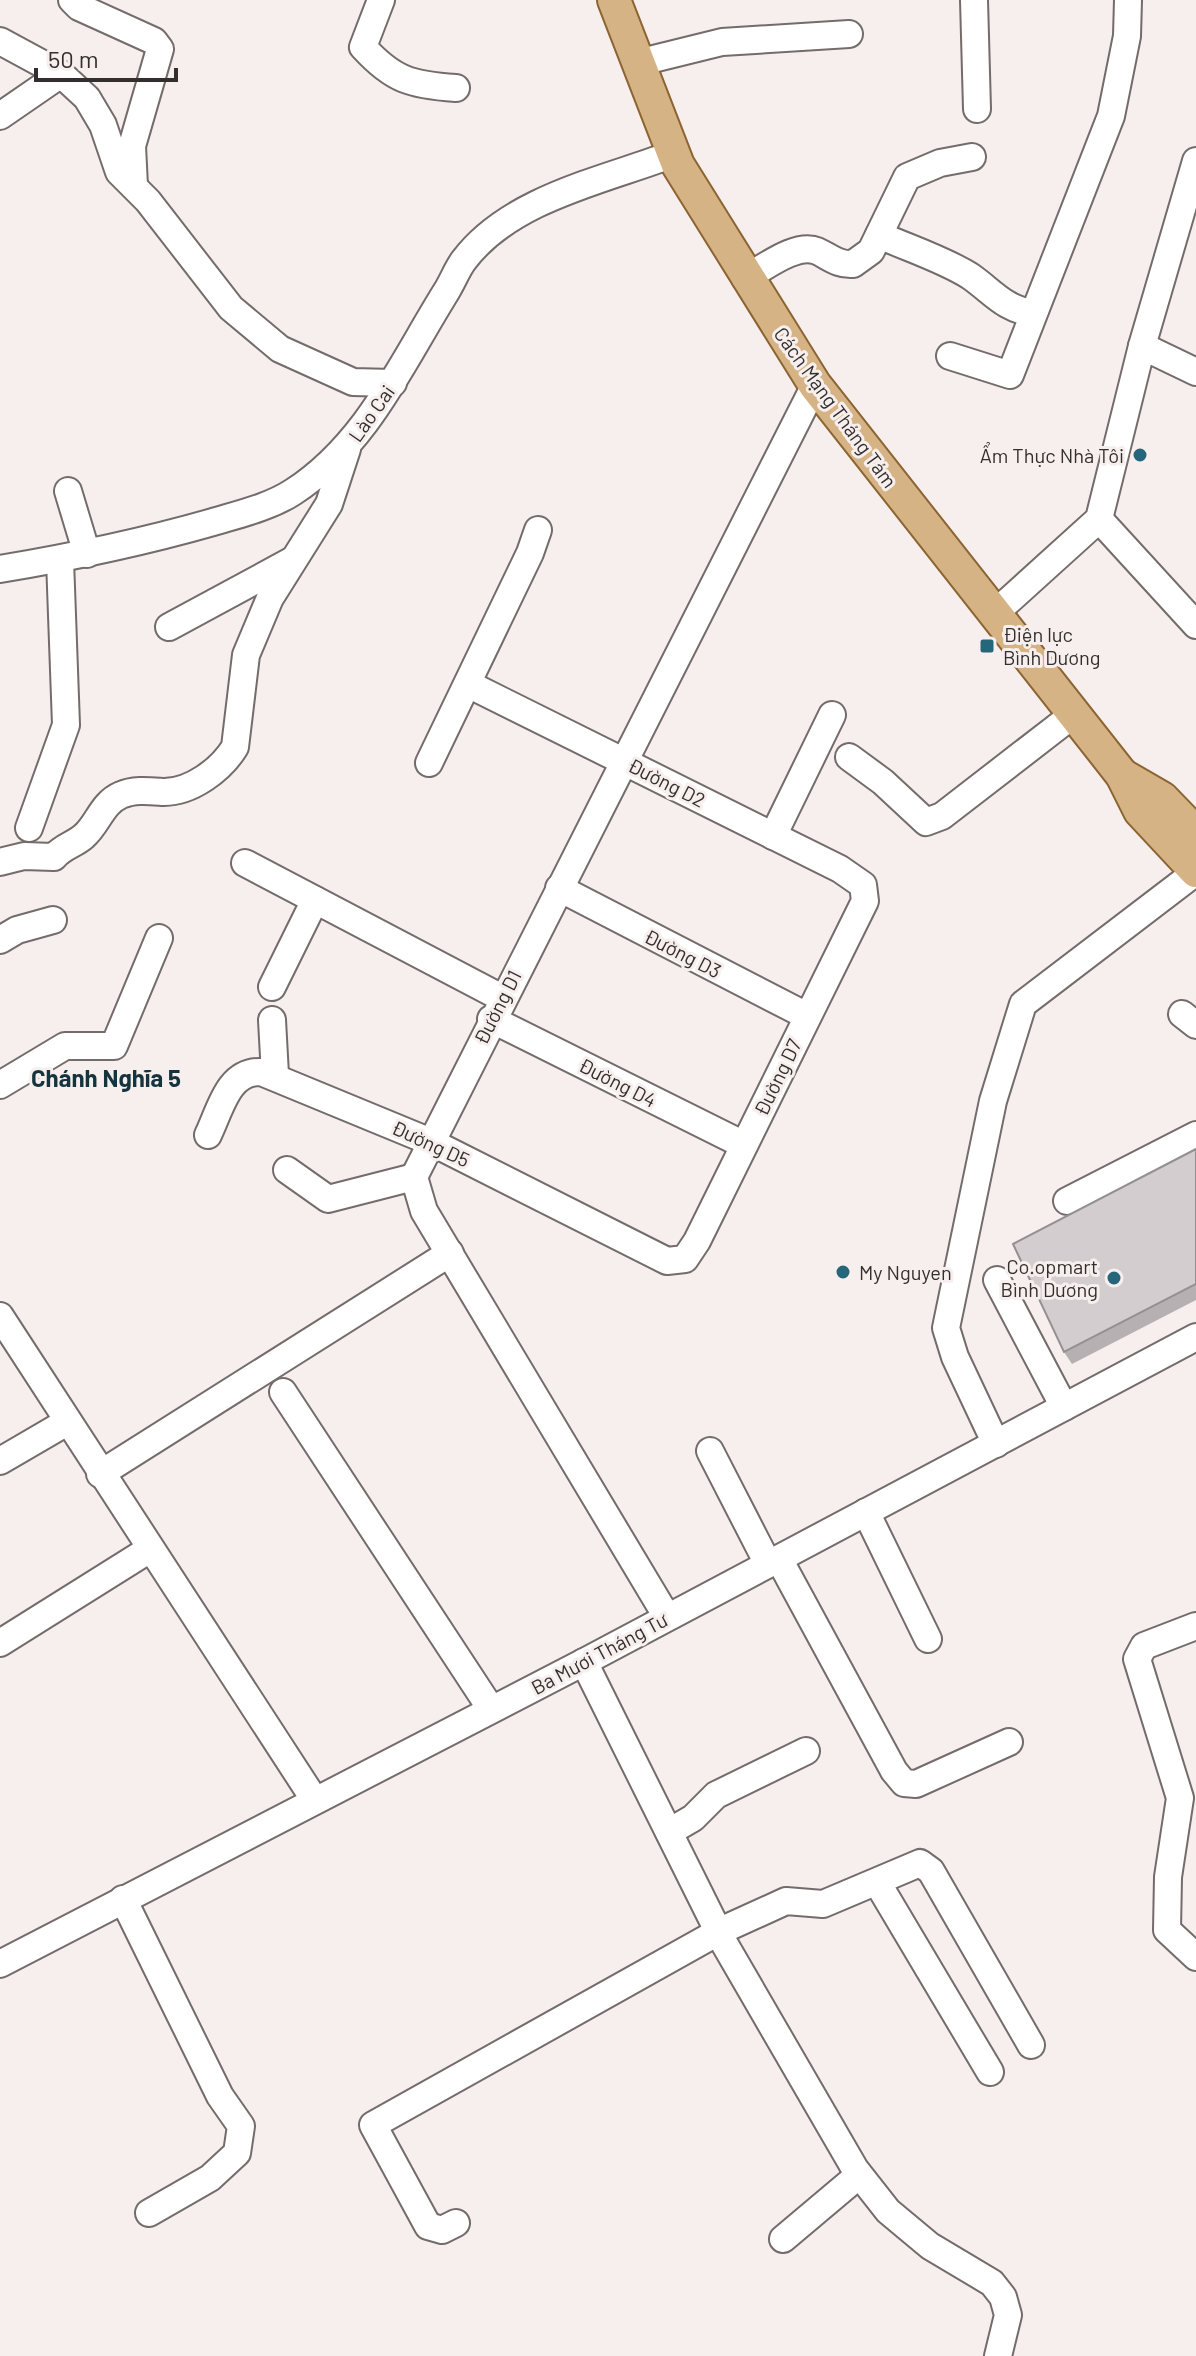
<svg xmlns="http://www.w3.org/2000/svg" width="1196" height="2356" font-family="Barlow,sans-serif">
<style>
.lines{fill:none;stroke-linecap:round;stroke-linejoin:round}
.minor-casing{stroke:#736c6a;stroke-width:30}
.major-casing{stroke:#8b6432;stroke-width:36}
.minor{stroke:#fff;stroke-width:26}
.major{stroke:#d6b385;stroke-width:32}
.wall{fill:#b6b0b2}
.building{fill:#d4cdcf;stroke:#949091;stroke-width:2}
.poi-dot{fill:#25667a;stroke:#f7efed;stroke-width:3}
.labels{text-anchor:middle;dominant-baseline:central;stroke-width:6;stroke-linejoin:round;paint-order:stroke}
.street-label{font-size:20px;fill:#322f2e;stroke:#f7efed}
.poi-label{font-size:20px;fill:#322f2e;stroke:#f7efed;text-anchor:end}
.quarter-label{font-size:24px;font-weight:bold;fill:#16343e;stroke:#f7efed}
</style>
<rect width="100%" height="100%" fill="#f7efed"/>
<g class="lines">
<g class="minor-casing">
<g id="minor">
<path d="M72 0 79 7 154 41 160 49 132 146 134 186"/>
<path d="M381 0 363 47C393 80 411 85 456 88"/>
<path d="M974 0 977 109"/>
<path d="M0 41 61 74 87 98 103 125 119 172 148 201 231 308 280 349 353 382 393 383"/>
<path d="M637 63 722 42 849 34"/>
<path d="M0 116 61 74"/>
<path d="M879 235C908 248 943 259 970 276 993 292 1004 309 1033 313"/>
<path d="M745 278C763 269 796 242 817 251 830 257 838 265 853 264L871 251 907 177 940 163 972 157"/>
<path d="M1142 346 1196 372"/>
<path d="M950 356 1010 375 1111 116 1127 36 1128 0"/>
<path d="M68 491 87 554"/>
<path d="M1099 519 1196 625"/>
<path d="M0 569C72 557 143 542 213 522 240 514 270 507 293 492 367 444 401 364 446 292 453 281 457 269 464 260 511 198 605 180 673 154"/>
<path d="M994 614 1099 519 1142 346 1196 161"/>
<path d="M169 627 291 561"/>
<path d="M849 757 883 782 926 822 942 816 1074 714"/>
<path d="M429 763 530 553 538 530"/>
<path d="M29 828 66 725 60 560"/>
<path d="M773 836 832 715"/>
<path d="M0 862 24 856 54 857C63 846 74 845 84 836 98 824 102 803 121 795 134 789 150 791 164 792 191 792 221 770 235 747L246 655 270 598 329 504 347 449"/>
<path d="M245 863 502 998"/>
<path d="M559 888 807 1016"/>
<path d="M0 940 17 930 53 920"/>
<path d="M272 987 315 900"/>
<path d="M1182 1014 1196 1025"/>
<path d="M491 1019 744 1145"/>
<path d="M272 1020 275 1075"/>
<path d="M0 1085 65 1046H114L159 938"/>
<path d="M208 1135C221 1108 228 1071 261 1072L431 1142 667 1261 685 1259 697 1241 865 901 863 885 840 869 468 684"/>
<path d="M287 1170 328 1199 414 1177"/>
<path d="M1067 1201 1196 1135"/>
<path d="M997 1280 1064 1407"/>
<path d="M0 1316 314 1799"/>
<path d="M283 1392 491 1709"/>
<path d="M996 1444 955 1357 946 1328 993 1101 1023 1004 1196 872"/>
<path d="M710 1451 768 1564"/>
<path d="M0 1461 67 1422"/>
<path d="M100 1474 450 1253"/>
<path d="M866 1512 928 1639"/>
<path d="M779 1559 894 1771 904 1783 916 1784 1009 1742"/>
<path d="M667 1617 424 1211 414 1177 815 385"/>
<path d="M1196 1626 1144 1646 1137 1659 1180 1798 1168 1877 1167 1930 1196 1957"/>
<path d="M0 1643 150 1549"/>
<path d="M584 1662 724 1943 855 2169 888 2211 930 2246 992 2283 1003 2297 1008 2315 998 2356"/>
<path d="M669 1832 693 1818 716 1795 806 1751"/>
<path d="M877 1882 990 2072"/>
<path d="M123 1899 220 2096 241 2126 237 2153 210 2178 149 2213"/>
<path d="M0 1964 584 1662 1196 1337"/>
<path d="M456 2223 442 2230 428 2226 373 2125 720 1931 786 1901 823 1904 920 1863 931 1871 1031 2045"/>
<path d="M783 2239 859 2175"/>
</g>
</g>
<g class="major-casing">
<g id="major">
<path d="M614 0 678 165 815 385 1122 775 1140 811 1196 871"/>
<path d="M1122 775 1162 798 1196 833"/>
</g>
</g>
<use href="#minor" class="minor"/>
<use href="#major" class="major"/>
</g>
<path class="wall" d="M1196 1149V1300L1072 1364 1064 1352Z"/>
<path class="building" d="M1196 1149V1284L1064 1352 1013 1244Z"/>
<g class="poi-dot">
<circle cx="1140" cy="455" r="8"/>
<rect x="979" y="638" width="16" height="16" rx="4"/>
<circle cx="843" cy="1272" r="8"/>
<circle cx="1114" cy="1278" r="8"/>
</g>
<g class="labels">
<g class="street-label">
<text transform="translate(836 407) rotate(54)">Cách Mạng Tháng Tám</text>
<text transform="translate(371 413) rotate(-55)">Lào Cai</text>
<text transform="translate(667 782) rotate(27)">Đường D2</text>
<text transform="translate(683 953) rotate(27)">Đường D3</text>
<text transform="translate(497 1007) rotate(-63)">Đường D1</text>
<text transform="translate(777 1077) rotate(-64)">Đường D7</text>
<text transform="translate(618 1082) rotate(27)">Đường D4</text>
<text transform="translate(431 1143) rotate(25)">Đường D5</text>
<text transform="translate(599 1653) rotate(-28)">Ba Mươi Tháng Tư</text>
</g>
<g class="poi-label">
<text x="1124" y="455">Ẩm Thực Nhà Tôi</text>
<text x="1003" y="634" text-anchor="start">Điện lực<tspan x="1003" dy="23">Bình Dương</tspan></text>
<text x="1098" y="1266">Co.opmart<tspan x="1098" dy="23">Bình Dương</tspan></text>
<text x="859" y="1272" text-anchor="start">My Nguyen</text>
</g>
<g class="quarter-label">
<text x="106" y="1077">Chánh Nghĩa 5</text>
</g>
</g>
<path d="M36 68v12h140v-12" fill="none" stroke="#322f2e" stroke-width="4"/>
<text x="48" y="68" font-size="24" fill="#322f2e" stroke="#f7efed" stroke-width="6" paint-order="stroke">50 m</text>
</svg>
